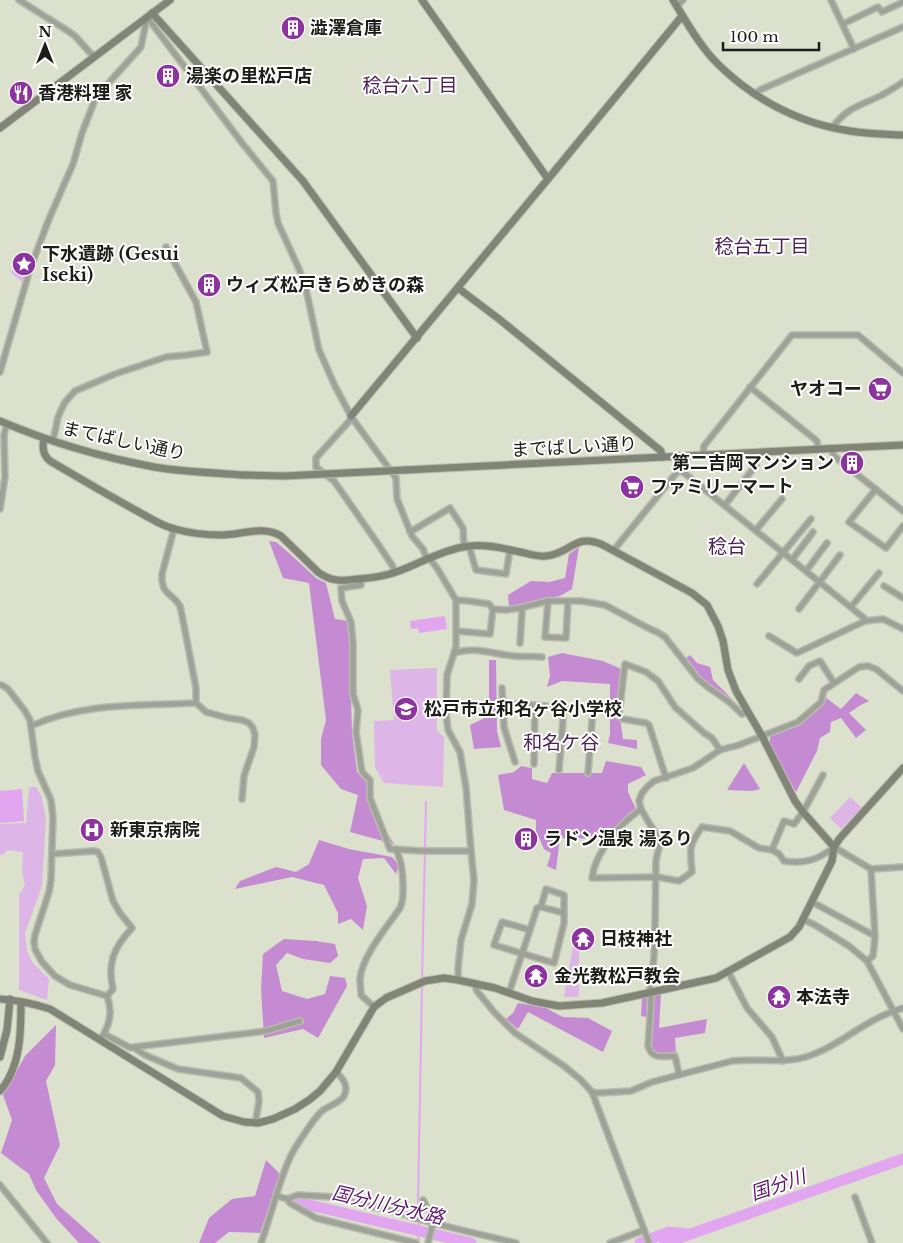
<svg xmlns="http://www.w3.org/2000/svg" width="903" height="1243" font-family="'Libre Baskerville','Noto Sans JP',serif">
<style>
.green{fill:#ddb5e6}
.forest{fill:#c58bd2}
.water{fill:#e2a6f0}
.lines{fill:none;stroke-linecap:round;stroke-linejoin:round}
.stream{stroke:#e2a6f0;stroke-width:2}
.river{stroke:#e2a6f0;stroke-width:11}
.street-casing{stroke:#b8beac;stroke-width:8}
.secondary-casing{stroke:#b8beac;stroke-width:9}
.street{stroke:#9fa299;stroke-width:5}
.secondary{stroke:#818477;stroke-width:7}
.secondary-bridge-casing{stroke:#b8beac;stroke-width:9;stroke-linecap:butt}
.secondary-bridge{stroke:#818477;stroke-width:7}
.labels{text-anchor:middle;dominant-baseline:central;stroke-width:4;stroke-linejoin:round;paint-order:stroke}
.poi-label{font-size:18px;font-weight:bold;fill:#1b1d16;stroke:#fff;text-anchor:start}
.street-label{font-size:18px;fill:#1b1d16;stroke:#fff}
.neighbourhood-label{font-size:19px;fill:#4b2054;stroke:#fff}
.water-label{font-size:19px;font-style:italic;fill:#60196f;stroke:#fff}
</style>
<rect width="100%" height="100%" fill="#dbe1cd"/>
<g class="green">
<path d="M20 255 30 260 23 282 11 273Z"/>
<path d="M437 668V731L444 737 443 787 384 783 375 767 374 721 394 720 390 670Z"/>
<path d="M29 787H36L41 795 46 818 42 886 25 933 27 951 33 963 49 979 47 1000 19 990V895L25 885 22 872 23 852 8 850 2 855H0V824L26 823Z"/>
<path d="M850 797 862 808 841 829 830 818Z"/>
<path d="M577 933H579V997H564L573 946Z"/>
</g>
<g class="forest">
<path d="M269 541 276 542 288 552 316 578 326 583 335 619 349 621 352 733 357 772 370 786 368 800 394 844 350 832 358 795 341 789 321 765V739L326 720 309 583 283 578Z"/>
<path d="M579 547 572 589 560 596 541 599 521 605 509 606 508 595 531 581 549 582 565 578 569 554Z"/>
<path d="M562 653 603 661 621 669V725L623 739 637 740V749L608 743 610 734V684L562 681 547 687 550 676 548 657Z"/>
<path d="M690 655 697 663 710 667 713 680 727 694 736 704 734 705 722 694 700 677 686 658Z"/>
<path d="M489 660H496L497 731 501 747 474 749 470 725 489 716Z"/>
<path d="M856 693 869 701 859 706 849 713 866 730 856 738 841 718 831 722 830 732 820 738 817 751 796 792 770 746V736L798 723 818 710 825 697 841 709Z"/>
<path d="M606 761 641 767 646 775 628 784V792L636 809 628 814 607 839 560 838 556 870 547 866 551 853 544 849 536 831V820L504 810 498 775 514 772 521 766 532 768V779L547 783 552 773H602Z"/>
<path d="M744 763 760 789 752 791 727 790Z"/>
<path d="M319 840 349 849 392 857 399 865 396 874 384 858 363 859 358 878 367 906 363 930 351 919 338 924V913L324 885 292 877 235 889 240 881 276 867 296 872 309 864Z"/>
<path d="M284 939 316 941 335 944 338 956 330 963 303 959 287 953 276 965 282 991 307 999 325 994 330 976 345 978 347 986 318 1038 303 1029 264 1038 261 989 263 954Z"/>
<path d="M661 994 659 1028 707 1019 705 1033 675 1038 676 1053 657 1055 649 1048 652 1018 641 1016 642 998Z"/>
<path d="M518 1003 546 1008 563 1017 588 1018 612 1031 603 1052 528 1012 518 1029 506 1019 513 1013Z"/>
<path d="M56 1025 55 1065 46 1081 60 1145 44 1178 57 1204 101 1243H79L56 1218 36 1190 29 1174 1 1153 12 1120 3 1095 25 1056Z"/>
<path d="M266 1160 280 1174 260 1233 229 1232 215 1243H199L209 1218 232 1199 255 1196Z"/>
</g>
<g class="water">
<path d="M445 616 447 629 419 633 418 628 411 629 410 621Z"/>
<path d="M22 789 24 821 0 823V791Z"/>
</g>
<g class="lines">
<g class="stream">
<path d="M422 981 426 802"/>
<path d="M418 1243 419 1231 418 1201 422 986"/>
</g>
<g class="river">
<path d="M297 1202 471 1243"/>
<path d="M640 1243 669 1232 687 1234"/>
<path d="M665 1243 903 1159"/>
</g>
<g class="street-casing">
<g id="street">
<path d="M19 0 68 31 75 36 94 57"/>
<path d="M831 0 854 49"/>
<path d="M677 6 683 0"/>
<path d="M147 17 242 143 273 181 276 213 278 223 299 269 306 289 319 350 335 386 352 418 316 458V467L334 481 378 544 392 565 395 572"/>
<path d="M843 24 878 7 882 12 903 2"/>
<path d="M754 94 760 90 903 27"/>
<path d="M832 128C847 107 860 106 882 95 889 91 896 87 903 82"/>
<path d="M0 372 30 269 49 219 73 164 82 133 96 97 141 47 147 17"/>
<path d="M750 387 817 441 818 449"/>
<path d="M352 418 396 478 397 499 412 536 423 549 427 559"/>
<path d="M53 441 58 417 65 402 75 391 115 374 166 357 187 355 207 352 196 302 166 247"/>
<path d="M831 448 834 456 903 511"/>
<path d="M703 455 704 446 792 335H858L903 373"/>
<path d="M678 456V471L683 472 864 618 865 621 883 619 903 629"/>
<path d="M876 489 849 522 886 548 903 526"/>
<path d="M725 505 756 465 755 452"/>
<path d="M0 509 5 477 4 435 7 424"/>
<path d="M756 530 782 499"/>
<path d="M410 532 450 508 463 528 464 546"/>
<path d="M469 546 476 570 506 574 510 550"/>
<path d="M613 551 678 471"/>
<path d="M429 558 437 568 456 600V647L447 675 446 713 448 730 460 752 461 758 466 787 471 851 474 880 472 904 461 940 458 969V980"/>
<path d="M792 560 813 532"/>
<path d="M806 571 827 543"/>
<path d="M361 579V585L341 588 342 601 351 622 353 643V694L358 710 356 732 362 772 370 780V798L390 849 423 851H471"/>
<path d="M757 584 811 519"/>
<path d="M884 586 903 598"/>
<path d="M456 600 469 601 489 604 493 609 506 610 520 608 548 601H581L605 605 648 628 657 632 665 637 698 679 709 688 728 701 742 714 748 712"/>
<path d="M548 601 545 637 566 638 568 601"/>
<path d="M851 607 879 573"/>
<path d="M799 609 840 555"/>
<path d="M456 631 490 634 493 609"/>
<path d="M769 636 797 653 865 621"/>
<path d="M520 643 522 613 520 608"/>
<path d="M454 653C474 646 493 654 514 656 523 657 532 656 542 657"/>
<path d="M799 679 809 666 820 661 834 683"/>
<path d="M0 685H2L8 689 25 711 30 720 35 757 38 771 51 800 53 817 51 880 49 892 35 935 34 942 35 949 42 962 55 976 70 985 107 996C113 1012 110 1025 100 1040"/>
<path d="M502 688 504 727 515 762"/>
<path d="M196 703 206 712 228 718 242 720 249 723 253 728 255 735 254 747 244 776 242 799"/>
<path d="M502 703 593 709 588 773"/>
<path d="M31 726C82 702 141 706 196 703V688L182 615C181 612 181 609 180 606 172 592 161 596 162 574L174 529"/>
<path d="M534 764 535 705"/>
<path d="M559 770 564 707"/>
<path d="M666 778 649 725 646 723 623 719 620 717 619 714 625 664 646 672 658 681 675 707 704 733 712 738 720 750"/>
<path d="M641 809C623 822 605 841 596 863 594 867 593 873 592 878L657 877 679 881 692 872C690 848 688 847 702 827L730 831 759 848 772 850 779 854 784 861C805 864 818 860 834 847L871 869 903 867"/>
<path d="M772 850 784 821 794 824 803 812 823 775"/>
<path d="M52 854 94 851 98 852 101 857 113 901 120 913 132 928C114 947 107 963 113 989L107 996"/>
<path d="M812 902 875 936"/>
<path d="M541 907 564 913"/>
<path d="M804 920 815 925 849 946 867 961 903 1029"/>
<path d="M867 961 873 956 875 936 871 869"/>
<path d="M728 971 747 1008 772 1037 783 1061"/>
<path d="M474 983 477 991 494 1012 515 1033 564 1066 581 1080 592 1092 598 1093 631 1091 652 1082 732 1061C757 1058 782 1064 806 1057 833 1048 850 1033 874 1020 883 1015 893 1011 903 1008"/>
<path d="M509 993C518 965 528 937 537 908L541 907 546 889 564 895V923L554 963 494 945 502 922 530 930"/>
<path d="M374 1007 361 995C361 990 360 984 360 979 362 956 387 927 400 908 405 898 403 875 401 864 400 859 398 854 396 849"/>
<path d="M104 1034 131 1048 133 1047 145 1055 178 1069 241 1078 258 1092 259 1102 256 1119 258 1123"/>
<path d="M134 1047 266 1031 300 1021"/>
<path d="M679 1074 675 1056C663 1056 652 1060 648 1046L650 1018 651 996 650 988 654 957 655 927 656 860 660 844 659 838 649 823 641 809 639 801 642 793 648 786 654 781 693 768 720 750 739 745 798 722 821 702 824 690 859 667 868 666 876 669 903 691"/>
<path d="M592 1092 649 1243"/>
<path d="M0 1185 47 1243"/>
<path d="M277 1196 287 1199 298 1195 333 1197 404 1214 414 1218 453 1228 516 1243"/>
<path d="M855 1197 872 1243"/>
<path d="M287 1199 290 1203 316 1218 416 1243"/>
<path d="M423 1200 433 1218V1223L428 1243"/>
<path d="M261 1243C271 1216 277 1188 288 1162 294 1147 305 1133 314 1120 317 1117 319 1113 322 1111 328 1106 340 1103 344 1096 349 1087 343 1078 336 1072"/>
<path d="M610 1243 644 1230"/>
</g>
</g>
<g class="secondary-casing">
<g id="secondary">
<path d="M422 0 548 179"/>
<path d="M673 0C683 16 692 33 704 48 714 62 728 74 742 85 775 110 809 125 850 131 867 134 885 134 903 135"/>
<path d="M152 13 303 181 417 338"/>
<path d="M0 128 170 0"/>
<path d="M458 288 499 319 661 451 662 457"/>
<path d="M351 416 548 179 682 16"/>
<path d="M0 421C49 442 101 457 154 467 184 472 215 473 246 475"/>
<path d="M44 439C42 447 43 455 50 461 79 478 108 495 137 511 149 517 161 526 175 529 189 533 206 535 221 535 241 535 262 525 281 536L318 572C331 582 342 581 358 579 372 578 386 576 399 571 420 563 441 551 463 547 482 543 502 548 520 552 529 554 537 557 546 556 571 554 575 532 603 545L692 593 707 605 718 626 723 641 728 670 736 691 762 736 795 801 803 812 834 847"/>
<path d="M405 470 903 445"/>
<path d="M0 999C17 1000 34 1004 50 1009L223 1116 244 1122 258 1123 273 1119 295 1109 309 1100 320 1091 336 1072 374 1007 386 998 425 981 444 978 458 980 495 988 532 1001 559 1006 602 1003 716 978 790 937 799 927 832 861 834 847 840 838 903 768"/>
<path d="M0 1057 7 1030 10 999"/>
<path d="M0 1091C21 1067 21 1031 21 1002"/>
</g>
</g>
<use href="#street" class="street"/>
<use href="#secondary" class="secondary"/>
<g class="secondary-bridge-casing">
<path id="secondary-bridge" d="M246 475 284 476 405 470"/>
</g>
<use href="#secondary-bridge" class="secondary-bridge"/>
</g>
<defs>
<g id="building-disc" transform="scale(1.25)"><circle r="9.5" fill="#8c339f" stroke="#fff"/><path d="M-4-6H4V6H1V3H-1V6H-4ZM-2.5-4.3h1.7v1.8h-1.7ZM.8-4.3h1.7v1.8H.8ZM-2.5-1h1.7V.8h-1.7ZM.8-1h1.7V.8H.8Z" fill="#fff"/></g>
<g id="restaurant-disc" transform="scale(1.25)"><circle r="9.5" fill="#8c339f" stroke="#fff"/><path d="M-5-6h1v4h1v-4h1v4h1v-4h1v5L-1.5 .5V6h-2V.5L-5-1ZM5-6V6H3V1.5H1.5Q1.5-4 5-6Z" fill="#fff"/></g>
<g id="sight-disc" transform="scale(1.25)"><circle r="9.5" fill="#8c339f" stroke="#fff"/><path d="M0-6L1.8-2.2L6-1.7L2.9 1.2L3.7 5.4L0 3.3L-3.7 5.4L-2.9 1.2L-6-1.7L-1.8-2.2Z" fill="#fff"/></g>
<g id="supermarket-disc" transform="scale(1.25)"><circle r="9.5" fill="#8c339f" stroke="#fff"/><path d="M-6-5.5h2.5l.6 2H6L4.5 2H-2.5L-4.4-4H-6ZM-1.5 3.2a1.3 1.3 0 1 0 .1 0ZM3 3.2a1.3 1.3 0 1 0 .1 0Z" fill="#fff"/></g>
<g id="school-disc" transform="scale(1.25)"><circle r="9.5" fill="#8c339f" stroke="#fff"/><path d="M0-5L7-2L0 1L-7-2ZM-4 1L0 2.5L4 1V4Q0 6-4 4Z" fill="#fff"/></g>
<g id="hospital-disc" transform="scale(1.25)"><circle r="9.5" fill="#8c339f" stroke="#fff"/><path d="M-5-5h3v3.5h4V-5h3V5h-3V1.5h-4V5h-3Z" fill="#fff"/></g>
<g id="temple-disc" transform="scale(1.25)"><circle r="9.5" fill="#8c339f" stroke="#fff"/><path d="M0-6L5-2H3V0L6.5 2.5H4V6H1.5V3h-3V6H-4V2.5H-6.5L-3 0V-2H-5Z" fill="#fff"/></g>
</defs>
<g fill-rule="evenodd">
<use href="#building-disc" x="293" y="28"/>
<use href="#building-disc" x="168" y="76"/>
<use href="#restaurant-disc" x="21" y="93"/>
<use href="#sight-disc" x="24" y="264"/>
<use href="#building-disc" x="209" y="285"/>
<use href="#supermarket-disc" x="880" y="389"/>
<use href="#building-disc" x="852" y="463"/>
<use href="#supermarket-disc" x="632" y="487"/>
<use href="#school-disc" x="406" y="709"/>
<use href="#hospital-disc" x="92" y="830"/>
<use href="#building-disc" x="526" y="839"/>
<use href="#temple-disc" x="583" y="939"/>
<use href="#temple-disc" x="536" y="976"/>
<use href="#temple-disc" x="779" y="997"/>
</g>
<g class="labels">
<g class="poi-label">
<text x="310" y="28">澁澤倉庫</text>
<text x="186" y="76">湯楽の里松戸店</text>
<text x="38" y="93">香港料理 家</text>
<text x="42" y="254">下水遺跡 (Gesui<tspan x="42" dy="21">Iseki)</tspan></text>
<text x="226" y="285">ウィズ松戸きらめきの森</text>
<text x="862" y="389" text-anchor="end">ヤオコー</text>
<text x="834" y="463" text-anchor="end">第二吉岡マンション</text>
<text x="650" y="487">ファミリーマート</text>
<text x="424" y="709">松戸市立和名ヶ谷小学校</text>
<text x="110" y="830">新東京病院</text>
<text x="544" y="839">ラドン温泉 湯るり</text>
<text x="600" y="939">日枝神社</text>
<text x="554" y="976">金光教松戸教会</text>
<text x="796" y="997">本法寺</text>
</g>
<g class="street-label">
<text transform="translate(124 441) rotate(12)">まてばしい通り</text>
<text transform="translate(574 447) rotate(-3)">までばしい通り</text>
</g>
<g class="neighbourhood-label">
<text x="410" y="85">稔台六丁目</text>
<text x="762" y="246">稔台五丁目</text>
<text x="727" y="546">稔台</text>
<text x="561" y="742">和名ケ谷</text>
</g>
<g class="water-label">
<text transform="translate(778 1185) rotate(-19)">国分川</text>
<text transform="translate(388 1205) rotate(13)">国分川分水路</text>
</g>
</g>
<g transform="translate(45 45)" stroke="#ffffff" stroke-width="4" paint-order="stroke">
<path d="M0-4L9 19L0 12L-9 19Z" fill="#1b1d16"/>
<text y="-8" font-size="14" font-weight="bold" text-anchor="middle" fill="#1b1d16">N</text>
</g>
<path d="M723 42v8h96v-8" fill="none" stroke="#1b1d16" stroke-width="2.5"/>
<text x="730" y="42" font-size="15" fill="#1b1d16" stroke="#ffffff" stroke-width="4" paint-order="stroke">100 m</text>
</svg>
